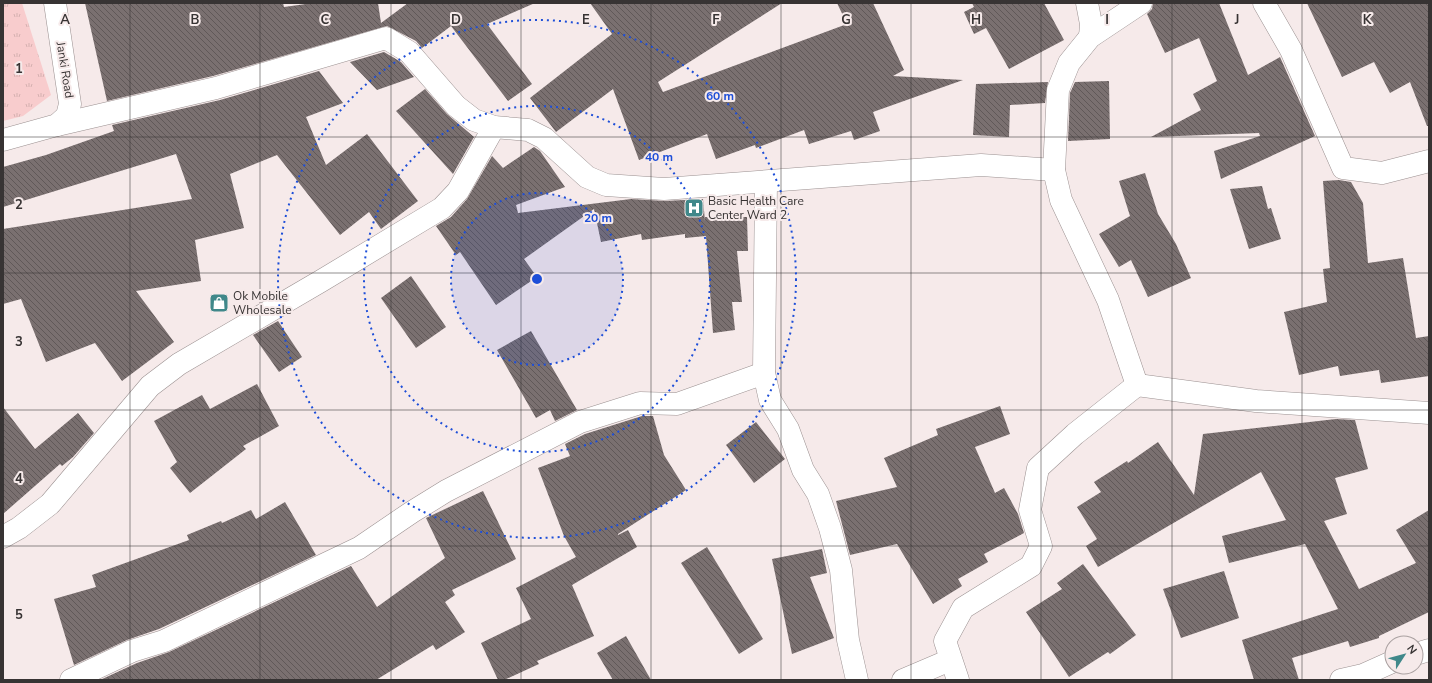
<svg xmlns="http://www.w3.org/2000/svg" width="1432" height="683" font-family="'Nunito Sans',sans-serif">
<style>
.park{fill:url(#park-tufts)}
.building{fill:url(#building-back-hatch)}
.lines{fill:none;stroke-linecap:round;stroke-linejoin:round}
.street-casing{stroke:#9b9191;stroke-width:23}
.secondary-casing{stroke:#9b9191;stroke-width:23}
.street{stroke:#fff;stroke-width:22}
.secondary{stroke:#fff;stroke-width:22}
.grid{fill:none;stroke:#373333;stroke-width:1;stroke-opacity:0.55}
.ring{fill:none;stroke:#1d4ed8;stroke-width:2;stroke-dasharray:2 4}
.labels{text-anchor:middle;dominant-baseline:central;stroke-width:4;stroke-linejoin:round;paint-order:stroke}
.street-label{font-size:12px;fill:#373333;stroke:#f6eaea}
.poi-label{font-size:12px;fill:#373333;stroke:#f6eaea;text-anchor:start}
.grid-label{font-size:13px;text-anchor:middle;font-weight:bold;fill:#373333;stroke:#f6eaea;stroke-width:4;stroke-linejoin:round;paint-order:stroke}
.centre{fill:#1d4ed8;stroke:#f6eaea;stroke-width:2}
.ring-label{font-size:12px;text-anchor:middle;font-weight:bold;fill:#1d4ed8;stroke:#f6eaea;stroke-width:4;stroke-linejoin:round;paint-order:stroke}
</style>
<defs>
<pattern id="park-tufts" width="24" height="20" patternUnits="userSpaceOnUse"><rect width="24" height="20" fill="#f8cccd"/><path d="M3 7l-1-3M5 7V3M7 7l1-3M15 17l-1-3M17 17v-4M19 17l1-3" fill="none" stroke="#d5b0b0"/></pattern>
<pattern id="building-back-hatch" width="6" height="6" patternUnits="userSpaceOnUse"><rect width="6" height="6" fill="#7a7070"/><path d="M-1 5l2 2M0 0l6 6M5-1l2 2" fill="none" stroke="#605858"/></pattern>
</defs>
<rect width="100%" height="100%" fill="#f6eaea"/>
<path class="park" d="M3 3H22L51 95 23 116 3 121Z"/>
<g class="building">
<path d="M85 3H283L284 7 313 3H378L381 23 408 3H535L487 24 532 84 508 101 451 26 422 48 416 41 387 26 213 76 107 101Z"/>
<path d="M590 3H782L658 82 663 92 847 24 837 3H873L904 70 893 76 963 80 873 112 880 131 854 140 851 131 809 144 804 130 756 148 755 145 716 159 707 134 639 160 613 89 556 132 530 98 612 34Z"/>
<path d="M972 3H1044L1064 40 1009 69 986 28 974 34 964 12 974 7Z"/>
<path d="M1153 3H1219L1248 75 1280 57 1315 136 1221 179 1214 151 1260 136 1259 133 1151 137 1201 110 1193 94 1217 81 1199 38 1165 53 1147 14 1152 9Z"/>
<path d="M1307 3H1429V126H1427L1410 82 1390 93 1374 62 1342 77Z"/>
<path d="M384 52 401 62 414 77 377 90 350 62Z"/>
<path d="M319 71 343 103 306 117 326 165 367 134 418 201 381 229 369 212 340 235 277 155 230 174 244 228 195 240 201 281 136 291 174 342 122 381 95 343 46 362 21 299 3 304V229L192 199 176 154 3 207V167L46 155 114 131 112 125 220 100Z"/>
<path d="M1109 81 1110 139 1068 141 1070 93 1075 82Z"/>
<path d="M1048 82 1045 103 1010 105 1009 137 973 135 976 84Z"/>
<path d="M425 89 447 114 474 137 453 174 396 111Z"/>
<path d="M534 147 540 151 565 187 516 205 518 213 631 199 665 201 703 199 705 221V217H747L748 251H737L742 302H732L735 330 713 333 706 236 685 238V234L642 240 641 234 601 242 594 209 524 259 537 277 496 305 460 252 456 255 436 226 451 217 467 199 492 156 503 168Z"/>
<path d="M1145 173 1158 214 1176 244 1191 278 1148 297 1131 260 1119 267 1099 234 1130 216 1119 181Z"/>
<path d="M1339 180 1351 182 1363 203 1368 263 1403 258 1416 338 1429 336V376L1381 383 1379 370 1340 376 1338 366 1299 375 1284 312 1327 302 1323 269 1330 268 1323 181Z"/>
<path d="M1262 186 1268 209 1271 208 1281 239 1249 249 1230 189Z"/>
<path d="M411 276 446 327 416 348 381 298Z"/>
<path d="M278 321 302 357 279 372 253 335Z"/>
<path d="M531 331 577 410 555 421 550 410 536 418 497 350Z"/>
<path d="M257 384 279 426 243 446 246 449 190 493 170 468 177 462 154 421 202 395 210 409Z"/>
<path d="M1000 406 1010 434 975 447 995 493 1004 488 1018 514 1024 533 984 554 988 562 958 579 962 586 933 604 897 544 850 555 836 501 897 487 884 458 938 435 936 429Z"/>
<path d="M3 407 35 449 78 413 94 433 73 457 62 466 60 464 3 514Z"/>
<path d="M642 416H653L664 455 686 490 618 534V535L628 530 637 547 572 585 594 636 537 661 539 664 504 680H498L481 643 531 619 516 588 576 557 564 536 538 468 570 456 565 444 585 434Z"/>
<path d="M1336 419 1355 420 1368 469 1335 478 1347 514 1324 521 1359 589 1416 563 1396 530 1429 510V612L1379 636V638L1350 647 1348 641 1292 658 1299 680H1254L1242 640 1338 609 1305 544 1229 563 1222 536 1286 520 1261 472 1098 567 1086 546 1097 539 1077 507 1101 492 1094 482 1127 461 1128 463 1158 442 1194 495 1203 434Z"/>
<path d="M756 422 785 459 754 483 726 445Z"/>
<path d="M483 491 516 559 452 590 455 595 445 602 465 632 436 650 433 645 376 680H100L137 663 169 652 351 566 377 607 445 558 426 518Z"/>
<path d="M285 502 316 555 159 629 127 640 74 665 54 599 96 587 92 575 189 540 187 535 221 521 222 523 251 510 256 519Z"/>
<path d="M707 547 763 639 739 654 681 563Z"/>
<path d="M822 549 827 573 810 577 834 638 792 654 772 559Z"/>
<path d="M1083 564 1136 635 1110 654 1108 652 1069 677 1026 612 1062 589 1057 583Z"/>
<path d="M1224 571 1239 618 1181 638 1163 589Z"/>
<path d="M626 636 651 680H613L597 653Z"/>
</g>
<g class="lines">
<g class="street-casing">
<g id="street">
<path d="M1087 3 1091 24 1090 37"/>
<path d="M1264 3 1291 50 1343 168 1382 173 1429 161"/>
<path d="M57 125 216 88 386 38 409 52 456 106 474 120 494 127 528 130 544 138 587 177 606 185 664 189 981 165 1054 170"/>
<path d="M766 182 764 373 770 400 788 429 803 470 818 494 830 528 841 570 848 640 857 680"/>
<path d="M1137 385 1108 300 1061 200 1054 170 1058 90 1069 63 1090 37 1141 3"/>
<path d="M3 537 19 528 50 504 150 386 179 364 321 281 442 208 458 191 494 127"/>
<path d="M1416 654 1429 650"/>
<path d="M71 680 132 651 164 641 359 548 412 512 446 491 580 422 640 403 677 404 764 373"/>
<path d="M903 680 950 660"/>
<path d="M958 680 945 641 963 608 1031 566 1041 546 1030 510 1038 468 1075 434 1137 385 1256 401 1429 413"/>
<path d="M1341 680 1363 675 1392 662"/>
</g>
</g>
<g class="secondary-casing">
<path id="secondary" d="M3 140 57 125 67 116 70 104 55 3"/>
</g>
<use href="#street" class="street"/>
<use href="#secondary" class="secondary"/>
</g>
<path class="grid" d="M130 3V680M260 3V680M391 3V680M521 3V680M651 3V680M781 3V680M911 3V680M1041 3V680M1172 3V680M1302 3V680M3 137H1429M3 273H1429M3 410H1429M3 546H1429"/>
<circle cx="537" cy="279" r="86" fill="#1d4ed8" fill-opacity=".12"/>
<g class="ring">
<circle cx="537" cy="279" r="86"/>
<circle cx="537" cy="279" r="173"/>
<circle cx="537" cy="279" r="259"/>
</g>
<defs>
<g id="hospital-square" transform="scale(1)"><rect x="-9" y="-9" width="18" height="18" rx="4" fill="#40888a" stroke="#f6eaea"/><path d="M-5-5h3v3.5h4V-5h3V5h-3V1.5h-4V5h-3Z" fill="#fff"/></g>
<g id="shop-square" transform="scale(1)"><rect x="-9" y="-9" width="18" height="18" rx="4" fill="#40888a" stroke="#f6eaea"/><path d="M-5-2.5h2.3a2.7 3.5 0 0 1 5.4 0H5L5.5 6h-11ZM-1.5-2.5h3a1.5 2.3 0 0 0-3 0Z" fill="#fff"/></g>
</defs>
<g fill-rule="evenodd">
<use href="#hospital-square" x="694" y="208"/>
<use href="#shop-square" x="219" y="303"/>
</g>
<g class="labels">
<g class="street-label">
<text transform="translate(65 70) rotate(81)">Janki Road</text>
</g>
<g class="poi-label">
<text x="708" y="201">Basic Health Care<tspan x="708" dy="14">Center Ward 2</tspan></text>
<text x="233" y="296">Ok Mobile<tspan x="233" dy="14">Wholesale</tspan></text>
</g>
</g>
<g class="grid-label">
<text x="65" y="24">A</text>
<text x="195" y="24">B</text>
<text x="325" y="24">C</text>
<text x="456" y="24">D</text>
<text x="586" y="24">E</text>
<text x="716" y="24">F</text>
<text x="846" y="24">G</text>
<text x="976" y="24">H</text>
<text x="1107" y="24">I</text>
<text x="1237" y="24">J</text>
<text x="1367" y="24">K</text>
<text x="19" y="73">1</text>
<text x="19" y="209">2</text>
<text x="19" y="346">3</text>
<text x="19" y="483">4</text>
<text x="19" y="619">5</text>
</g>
<circle cx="537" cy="279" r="6" class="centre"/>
<g class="ring-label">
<text x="720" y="100">60 m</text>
<text x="659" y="161">40 m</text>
<text x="598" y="222">20 m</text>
</g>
<rect width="1432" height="683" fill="none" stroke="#373333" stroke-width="8"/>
<g transform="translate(1404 655) rotate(54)"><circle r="19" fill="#f6eaea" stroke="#aaa1a1"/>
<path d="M0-3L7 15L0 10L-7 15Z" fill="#40888a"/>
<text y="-6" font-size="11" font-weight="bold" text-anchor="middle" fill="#373333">N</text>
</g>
</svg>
